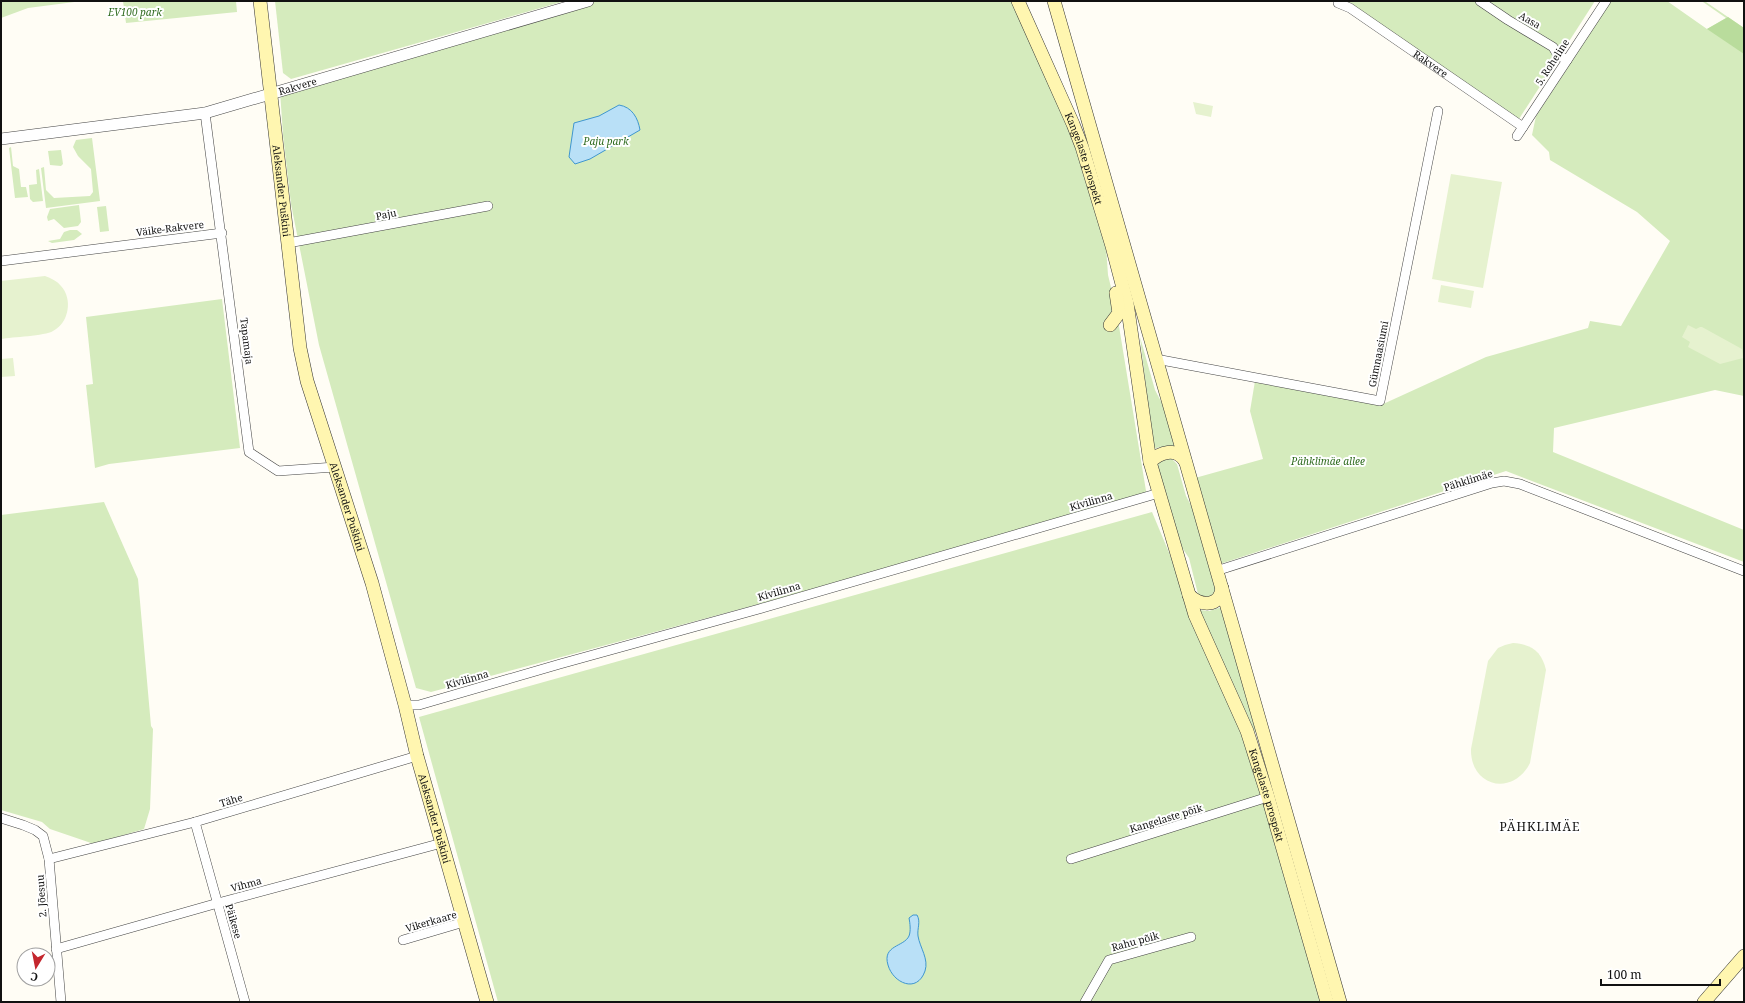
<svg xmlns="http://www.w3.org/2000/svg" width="1745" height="1003" font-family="'Noto Serif',serif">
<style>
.green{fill:#d5ebbd}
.forest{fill:#b9dc9c}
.pitch{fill:#e6f2cf}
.water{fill:#b9e0f7;stroke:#3f96cf}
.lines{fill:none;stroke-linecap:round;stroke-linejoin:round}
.minor-casing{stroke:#444;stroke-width:10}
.tertiary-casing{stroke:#444;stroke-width:12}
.secondary-casing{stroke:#333;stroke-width:14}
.minor{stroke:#fff;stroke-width:9}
.tertiary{stroke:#fff;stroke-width:11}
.secondary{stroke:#fff6b0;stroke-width:13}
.labels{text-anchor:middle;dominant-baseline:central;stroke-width:4;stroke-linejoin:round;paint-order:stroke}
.park-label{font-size:10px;font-style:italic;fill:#2f6b1f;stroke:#fff}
.street-label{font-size:10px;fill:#111;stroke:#fff}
.quarter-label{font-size:12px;letter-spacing:1px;fill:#111;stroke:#fff}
</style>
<rect width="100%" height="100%" fill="#fffdf5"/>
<g class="green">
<path d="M1 1H82L28 8 1 18Z"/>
<path d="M123 1H236L237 12 126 23Z"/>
<path d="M275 1H565L291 79 283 73Z"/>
<path d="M584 1H1018L1069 116 1106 246 1108 275 1116 308 1147 497 953 552 431 692 416 688 319 345 291 204 283 135 280 91Z"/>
<path d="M1341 1H1595L1517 122Z"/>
<path d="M1611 1H1667L1707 29 1726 18 1703 2 1707 1 1706 2 1744 28V396L1715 390 1554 428 1553 452 1744 530V562L1506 471 1220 564 1195 478 1263 459 1250 411 1255 381 1381 405 1486 357 1588 328 1590 321 1621 326 1670 241 1637 212 1550 160 1549 152 1532 135 1536 116Z"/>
<path d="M92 138 100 201 46 208 41 168 44 167 46 190 54 198 90 196 93 192 91 169 78 156 73 147 76 140Z"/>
<path d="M11 147 13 166 19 169 21 187H26L28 197 15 198 9 148Z"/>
<path d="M61 150 63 164 61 166 50 165 48 151Z"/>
<path d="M39 169 43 201 33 202 30 199 29 185 37 184 36 170Z"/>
<path d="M79 205 81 222 78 226 64 228 54 219 48 221 47 217 50 209Z"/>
<path d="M106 206 109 231 100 232 97 207Z"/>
<path d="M70 230H77L82 234 74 240 52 243 48 241 60 239 64 232Z"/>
<path d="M222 299 240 448 109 464 95 468 86 385 93 384 86 317Z"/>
<path d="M1140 337 1155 390 1166 411 1176 447H1160L1153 449Z"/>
<path d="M1164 458 1172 459 1177 464 1186 496 1194 511 1216 588 1214 597 1202 598 1198 594 1189 558 1179 543 1158 467V464Z"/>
<path d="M104 502 138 579 151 726 153 729 150 809 144 829 94 844 50 829 42 822 1 810V515Z"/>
<path d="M1152 512 1256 760 1323 1002H498L419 717Z"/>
<path d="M1222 607 1257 731 1255 732 1199 610 1209 611Z"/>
</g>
<path class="forest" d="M1728 17 1744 28V54L1707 29Z"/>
<g class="pitch">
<path d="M1193 102 1213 106 1211 117 1196 114Z"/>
<path d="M1451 174 1502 182 1483 288 1432 279Z"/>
<path d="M45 276C51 278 57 281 61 286 73 299 69 323 53 331 45 336 12 337 1 339V281Z"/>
<path d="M1441 285 1474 291 1471 308 1438 302Z"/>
<path d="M1688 325 1696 329 1700 327H1702L1742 349 1743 358 1720 364 1688 347 1690 342 1682 337Z"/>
<path d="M13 358 15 376 1 377V359Z"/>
<path d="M1513 643C1532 644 1542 652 1546 670L1530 763C1513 797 1470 787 1471 749L1488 661 1498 648 1505 645Z"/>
</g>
<g class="water">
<path d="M619 105C632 107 638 118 640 130L590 159 575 164 569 157 574 123 599 116Z"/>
<path d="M913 915H917C921 922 917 928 918 936 920 948 929 959 925 971 917 994 893 983 888 965 882 945 904 947 909 936 911 931 910 923 909 918Z"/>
</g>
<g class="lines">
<g class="minor-casing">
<g id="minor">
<path d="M1480 1 1508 20 1553 47 1558 55 1567 60"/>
<path id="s1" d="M1338 3 1350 8 1523 127"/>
<path d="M205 113 249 452 278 471 335 467"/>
<path d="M1517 136 1606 1"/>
<path d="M288 243 488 206"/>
<path d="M1 261 222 233"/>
<path d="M1156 359 1380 401 1438 111"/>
<path d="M1216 571 1492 483 1504 481 1520 484 1744 571"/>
<path d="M405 705H419L560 664 759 609 1159 493"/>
<path d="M1 818 23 825 35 830 43 836 49 859 61 1002"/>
<path d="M195 822 245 1002"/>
<path d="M49 859 195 822 417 756"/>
<path d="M1071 859 1268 797"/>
<path d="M403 940 464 922"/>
<path d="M56 949 218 903 442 843"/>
<path d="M1085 1002 1109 960 1191 937"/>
</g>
</g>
<g class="tertiary-casing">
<g id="tertiary">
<path id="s2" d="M1 139 205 113 588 1"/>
</g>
</g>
<g class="secondary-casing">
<g id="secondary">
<path id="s3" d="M260 1 300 348 307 381 372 583 405 705 417 756 487 1002"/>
<path id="s4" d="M1018 1 1073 124 1082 147 1112 246 1127 303 1150 462 1195 615 1247 731 1268 797 1327 1002"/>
<path d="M1054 1 1340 1002"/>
<path d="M1110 325 1119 313 1116 293"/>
<path d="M1150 462C1160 452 1176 447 1185 461"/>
<path d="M1189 595C1200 606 1220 608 1222 588"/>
<path d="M1704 1002 1744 956"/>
</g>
</g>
<use href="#minor" class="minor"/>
<use href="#tertiary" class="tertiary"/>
<use href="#secondary" class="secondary"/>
</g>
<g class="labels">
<g class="park-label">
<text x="135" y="12">EV100 park</text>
<text x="606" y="141">Paju park</text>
<text x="1328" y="461">Pähklimäe allee</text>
</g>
<g class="street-label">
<text transform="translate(1530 20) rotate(30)">Aasa</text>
<text transform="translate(1552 62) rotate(-57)">5. Roheline</text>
<text stroke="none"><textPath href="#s1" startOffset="111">Rakvere</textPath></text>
<text stroke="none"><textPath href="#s2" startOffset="302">Rakvere</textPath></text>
<text stroke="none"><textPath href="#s4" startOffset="171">Kangelaste prospekt</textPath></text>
<text stroke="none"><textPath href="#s3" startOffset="191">Aleksander Puškini</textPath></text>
<text transform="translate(386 214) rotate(-11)">Paju</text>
<text transform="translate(170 228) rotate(-7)">Väike-Rakvere</text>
<text transform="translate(247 341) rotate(83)">Tapamaja</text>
<text transform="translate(1378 354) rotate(-79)">Gümnaasiumi</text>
<text transform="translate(1468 480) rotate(-17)">Pähklimäe</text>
<text transform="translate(1091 501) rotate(-16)">Kivilinna</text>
<text stroke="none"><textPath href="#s3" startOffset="515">Aleksander Puškini</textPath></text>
<text transform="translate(779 591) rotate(-16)">Kivilinna</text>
<text transform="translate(467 679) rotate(-16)">Kivilinna</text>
<text stroke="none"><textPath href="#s4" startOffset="836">Kangelaste prospekt</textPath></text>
<text transform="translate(231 800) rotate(-17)">Tähe</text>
<text stroke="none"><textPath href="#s3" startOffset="839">Aleksander Puškini</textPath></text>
<text transform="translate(1166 818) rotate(-17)">Kangelaste põik</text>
<text transform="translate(246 884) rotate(-15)">Vihma</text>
<text transform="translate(41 896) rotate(-94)">2. Jõesuu</text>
<text transform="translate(234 921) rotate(74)">Päikese</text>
<text transform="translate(431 921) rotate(-16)">Vikerkaare</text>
<text transform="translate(1135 941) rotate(-15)">Rahu põik</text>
</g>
<g class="quarter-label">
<text x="1540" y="826">PÄHKLIMÄE</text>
</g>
</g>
<rect width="1745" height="1003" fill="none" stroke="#111111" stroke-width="4"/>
<g transform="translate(36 967) rotate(190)"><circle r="19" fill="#ffffff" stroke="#a0a0a0"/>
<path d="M0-3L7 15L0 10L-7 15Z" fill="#c4262e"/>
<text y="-6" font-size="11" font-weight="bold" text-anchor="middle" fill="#111111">С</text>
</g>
<path d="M1601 979v6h119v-6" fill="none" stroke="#111111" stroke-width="2"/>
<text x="1607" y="979" font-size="12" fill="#111111" stroke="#ffffff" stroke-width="3" paint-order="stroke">100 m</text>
</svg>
